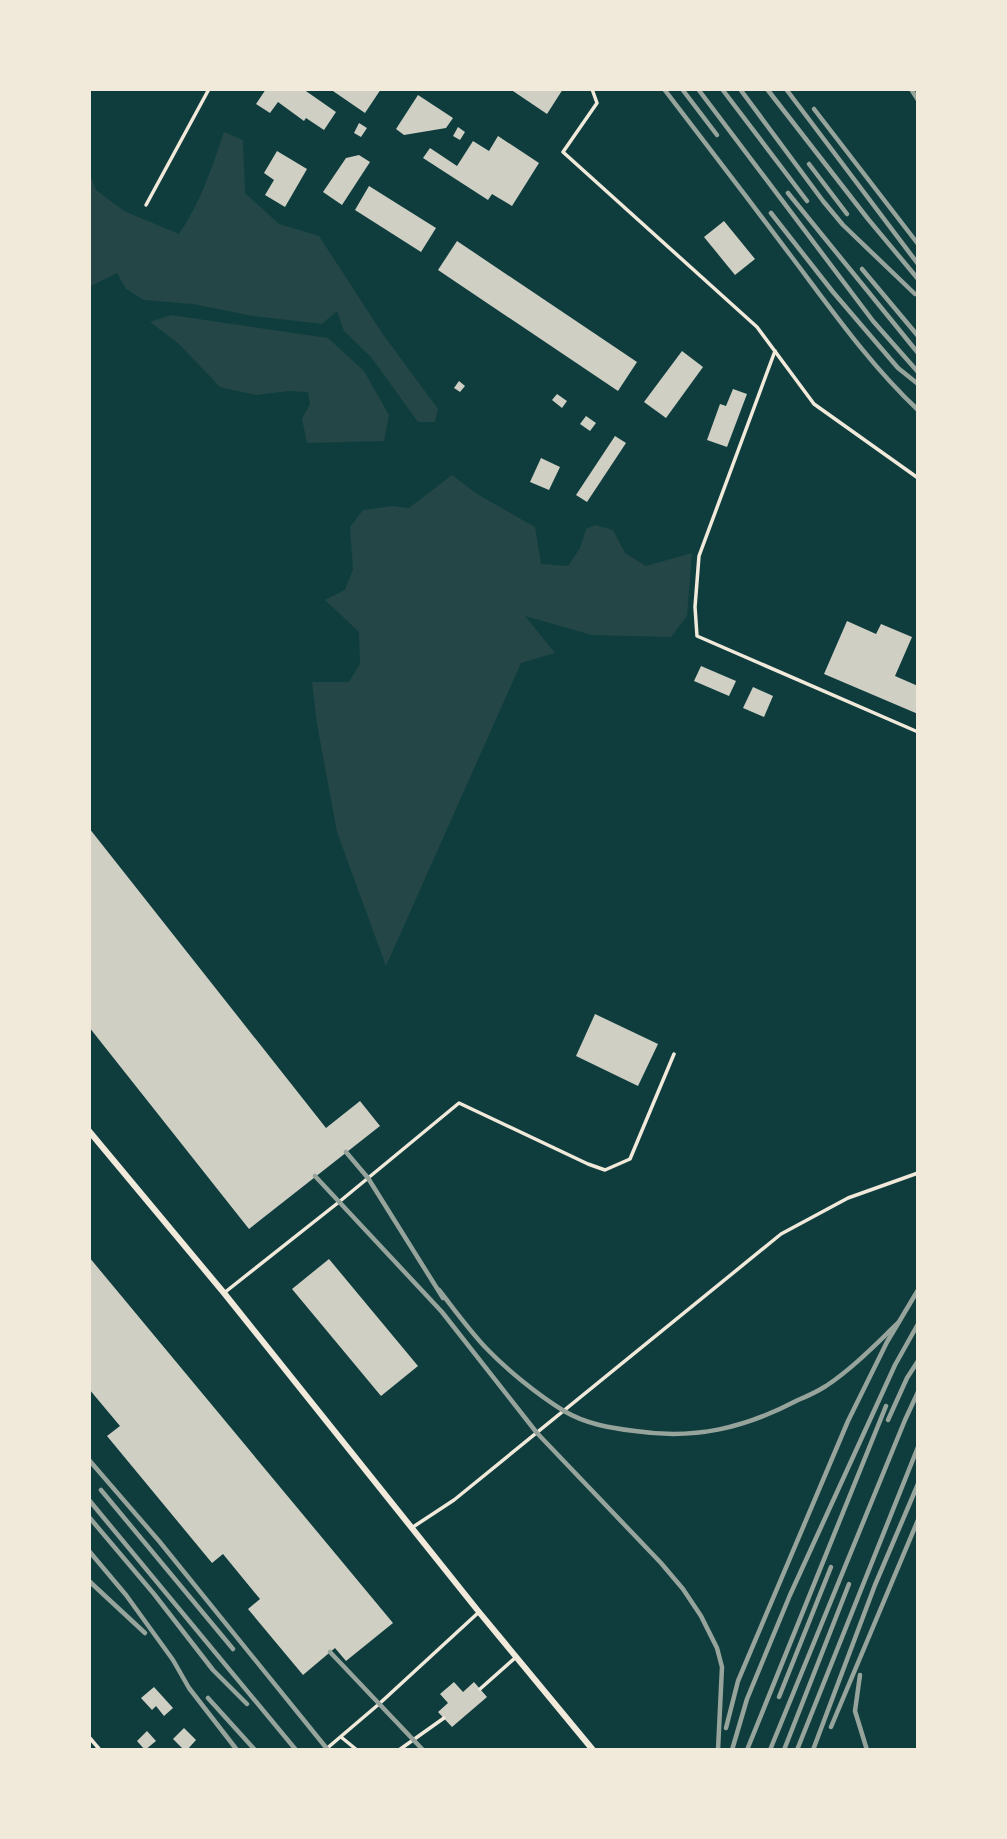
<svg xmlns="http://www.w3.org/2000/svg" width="1007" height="1839" font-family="'PT Sans',sans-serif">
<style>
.green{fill:#244646}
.building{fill:#cfcfc3}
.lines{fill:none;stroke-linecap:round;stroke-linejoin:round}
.service{stroke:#f1e9da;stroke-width:3.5}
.minor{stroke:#f1e9da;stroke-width:6}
.rail{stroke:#97a49c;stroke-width:4.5}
</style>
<rect width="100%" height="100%" fill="#0f3d3e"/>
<g class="green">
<path d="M224 132 243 140 245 193 279 224 319 236 382 333 438 409 435 422H418L371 357 344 331 337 311 322 324 253 316 193 304 144 300 126 289 117 273 89 287V172L96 190 124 211 179 234C201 202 212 167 224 132Z"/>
<path d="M171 315 328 338 364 371 389 415 384 441 307 443 302 419 310 404 308 392 289 391 256 395 220 387 179 344 150 322Z"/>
<path d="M452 475 477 494 535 527 541 564 568 566 580 548 586 529 595 525 613 530 625 553 646 566 692 553 687 616 671 637 592 635 525 616 555 653 521 663 386 966 337 832 317 724 312 682H349L360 664 359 632 325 600 345 590 353 569 350 527 363 510 393 506 409 508Z"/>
</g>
<g class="building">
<path d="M266 89H303L336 112 324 130 306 118 304 121 278 102 270 113 256 104Z"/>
<path d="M330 89H381L365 113Z"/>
<path d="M510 89H563L547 114Z"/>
<path d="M418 95 453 118 446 128 404 135 396 129Z"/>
<path d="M359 123 367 128 361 137 354 133Z"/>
<path d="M458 127 465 132 460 140 453 136Z"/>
<path d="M498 136 539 163 512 206 492 194 488 200 423 158 430 148 457 166 473 141 489 151Z"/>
<path d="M277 151 307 169 285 207 265 195 274 180 264 173Z"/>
<path d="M359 155 370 162 342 205 323 192 346 158Z"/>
<path d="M369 186 436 228 421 252 355 210Z"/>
<path d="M724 221 755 259 735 275 704 237Z"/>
<path d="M457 241 637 362 618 391 438 270Z"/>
<path d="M682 351 703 367 666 418 644 402Z"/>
<path d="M459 381 465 386 460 392 454 388Z"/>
<path d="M733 389 747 394 727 447 707 440 720 404 726 406Z"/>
<path d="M557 394 567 401 562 408 552 400Z"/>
<path d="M586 416 596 423 590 431 580 424Z"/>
<path d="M615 436 626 443 587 502 576 495Z"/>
<path d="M541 458 560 467 549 490 530 482Z"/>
<path d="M847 621 876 634 881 624 912 637 895 676 918 686V714L824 674Z"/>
<path d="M701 666 736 681 729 696 694 681Z"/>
<path d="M753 687 773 696 764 717 743 708Z"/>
<path d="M89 828 326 1128 360 1101 380 1126 249 1229 89 1027Z"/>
<path d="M595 1014 658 1044 638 1086 576 1056Z"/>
<path d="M89 1257 393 1623 346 1661 335 1648 303 1675 248 1609 260 1599 223 1554 212 1563 107 1436 120 1426 89 1389Z"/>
<path d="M329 1259 418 1366 381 1396 292 1289Z"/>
<path d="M454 1682 463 1692 474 1682 487 1697 452 1727 438 1712 448 1703 440 1694Z"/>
<path d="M154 1687 173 1708 164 1716 156 1706 152 1710 141 1698Z"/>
<path d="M184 1728 196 1740 187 1750H184L173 1739Z"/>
<path d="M147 1731 156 1741 145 1750 137 1741Z"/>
</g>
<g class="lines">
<g class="service">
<path d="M592 89 597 103 563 152 757 327 814 404 918 478"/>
<path d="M146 205 209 89"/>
<path d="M775 351 699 556 695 607 697 636 918 732"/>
<path d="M224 1293 339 1202 459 1103 588 1164 605 1170 630 1159 674 1054"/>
<path d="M413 1527 454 1500 781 1234 848 1198 918 1173"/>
<path d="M480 1689 515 1658"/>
<path d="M89 1737 100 1750"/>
<path d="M341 1737 357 1750"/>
<path d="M325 1750 379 1704 479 1612"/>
<path d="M399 1750 444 1718"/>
</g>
<path class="minor" d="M89 1131 224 1293 479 1612 593 1750"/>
<g class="rail">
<path d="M664 89C707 145 749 200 791 256 831 309 870 365 918 410"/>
<path d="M682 89 717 135"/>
<path d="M698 89 873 321 918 372"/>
<path d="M722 89 807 201"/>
<path d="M740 89 823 201 843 225 915 294"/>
<path d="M767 89 868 219 918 279"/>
<path d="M786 89 918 264"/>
<path d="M911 89 918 100"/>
<path d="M814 109 918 244"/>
<path d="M809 164 847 214"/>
<path d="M788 193 918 353"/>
<path d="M771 213 833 292 898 368 918 384"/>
<path d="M862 269 918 336"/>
<path d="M346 1152 368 1178 443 1298"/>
<path d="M315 1176 442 1312 537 1433 661 1563 683 1589 701 1616 717 1648 722 1667 718 1750"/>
<path d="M439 1290C454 1309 469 1330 486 1348 507 1370 538 1395 564 1411 586 1424 610 1428 635 1431 695 1440 745 1428 798 1400 808 1396 818 1391 826 1386 853 1368 875 1345 898 1323"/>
<path d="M888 1420 907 1378 918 1361"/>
<path d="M89 1460 159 1541 328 1750"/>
<path d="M101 1490 233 1649"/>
<path d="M89 1500 296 1750"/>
<path d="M89 1517 154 1594 213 1670 247 1704"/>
<path d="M89 1551 126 1595 173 1660 189 1688 237 1750"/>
<path d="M89 1581 145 1633"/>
<path d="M330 1652 423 1750"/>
<path d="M860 1675 855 1711 867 1750"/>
<path d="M779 1697 831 1567"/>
<path d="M208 1698 255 1750"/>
<path d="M831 1727 918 1520"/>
<path d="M726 1728 738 1681 848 1421 887 1342 918 1290"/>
<path d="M732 1750 747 1699 790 1595 895 1365 918 1324"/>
<path d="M747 1750 886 1406"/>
<path d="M770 1750 905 1420 918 1392"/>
<path d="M784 1750 849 1584"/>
<path d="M797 1750 918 1447"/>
<path d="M813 1750 875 1585 918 1484"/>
</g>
</g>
<rect width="1007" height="1839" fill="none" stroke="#f1e9da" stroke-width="182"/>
</svg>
